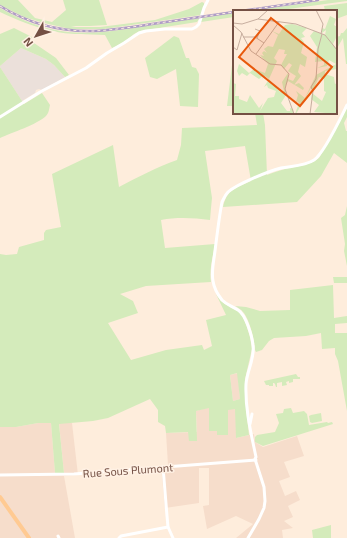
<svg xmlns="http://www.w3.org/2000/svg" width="347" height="538" font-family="'Exo 2',sans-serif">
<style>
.residential{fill:#f6ddcb}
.industrial{fill:#ebe0da}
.green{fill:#d4ebbb;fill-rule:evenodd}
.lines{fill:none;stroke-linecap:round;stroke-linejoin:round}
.minor{stroke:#fff;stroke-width:3}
.major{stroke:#ffca92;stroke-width:4}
.rail-casing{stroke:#ae9cc6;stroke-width:2.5}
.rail{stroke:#fff1e4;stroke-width:1;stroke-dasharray:3;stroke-linecap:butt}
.labels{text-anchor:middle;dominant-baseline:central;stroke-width:3;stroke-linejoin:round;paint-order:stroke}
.street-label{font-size:11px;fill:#745044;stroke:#fff1e4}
.inset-road{fill:none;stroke:#c7ae9f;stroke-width:1}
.view{fill:#e8590c;fill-opacity:0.15;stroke:#e8590c;stroke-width:2}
.inset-edge{fill:none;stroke:#745044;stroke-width:2}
</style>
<rect width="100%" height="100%" fill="#feeddc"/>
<g class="residential">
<path d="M238 373 240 399 233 401 230 375Z"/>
<path d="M209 407 210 431H217L228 409H236V438L254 434 255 442 263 447 297 436 304 456 284 462 290 477 279 481 285 496 296 491 300 500 288 506 293 517 284 521 293 528 282 530 283 538H236L253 524 236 516 207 529 203 506 209 505V468H199V503L165 508 161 466 168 465 166 433 197 432 196 411Z"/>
<path d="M38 423H51L55 473H64L59 423H72L78 475 64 476 75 538H0V427H16Z"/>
</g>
<path class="industrial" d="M21 48 46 59 54 65 65 77 42 90 39 89 36 90 35 93 22 101 0 67V66Z"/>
<g class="green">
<path d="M0 0H18L35 18 52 22 66 10 63 0H99L107 25 90 26H71L76 27H100L155 20 189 9 202 2 204 3V5L201 15 104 29H70L44 23 24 17 0 5Z"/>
<path d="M328 0H347V1L274 11H251Z"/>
<path d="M347 3V15L336 19V11H325L324 6Z"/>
<path d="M0 8C16 17 33 25 51 29 81 36 109 32 139 27 160 24 180 21 200 18L197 22 140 31 134 34 123 43 112 48 105 35C88 34 69 35 52 31 34 27 17 20 0 12Z"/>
<path d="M234 13V17L201 22 202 18Z"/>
<path d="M14 28 32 37 34 43 56 58 69 75 65 77 54 65 46 59 21 48 0 66V34Z"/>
<path d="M347 28V64H346L343 38 336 50V37L340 36 341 33H343Z"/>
<path d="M174 36 179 38 186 58H189L192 67 196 68 199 74 198 107 180 106 176 69 157 79 150 77 145 58Z"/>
<path d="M233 57H234V106H227Z"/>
<path d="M0 67 24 104 42 93 50 105C49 109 49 113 46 116 38 124 11 133 0 138Z"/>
<path d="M347 108V117L344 123 346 131H347V163L334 153 321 176 297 202 223 207C227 189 236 188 251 181L245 146 205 151 212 198 211 208 210 220C194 218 177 217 161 220L165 248 215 244C213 256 209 270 211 282L146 286 120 294 133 301 138 313 108 323 131 360 166 350 202 345 204 350 212 346 206 320 226 315 216 294 221 301 225 304 241 313 246 324 250 337 252 349 245 379 246 408 249 435 236 438 235 409 228 410V435H217V431H209V408L196 411 197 441H189L188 432 166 433 165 426 158 422V410L150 399 108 418 93 421 59 424 64 473H55L51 423H38L16 427H0V254L6 255 17 254 19 247 44 240V233L46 230 61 227 52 174 113 145 119 187C138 177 157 167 177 160L181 145 182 128 257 125 255 113H263L265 125 267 175C274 172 281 170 289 168 299 166 310 165 319 158ZM237 373 240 399 233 401 230 375Z"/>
<path d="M347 206V266L344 251 345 244 341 218 345 215Z"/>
<path d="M333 277H347V283H334Z"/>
<path d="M333 285 334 318 347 316V323L335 324V333H347V411L338 361 335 354V348L322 349 321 333 306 336 274 338 269 341 262 350 256 352 255 350C255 341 249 318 243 312 241 309 238 308 235 306L246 307 260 311 290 310V290Z"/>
<path d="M296 374 298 377H300V379H293V382L289 383V381L286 382 287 385 282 386V382L277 383V387H276L275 384 274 383H273V386H269V385H266L264 381Z"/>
<path d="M291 408 293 413 304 411 307 414 309 425 327 422 328 423 332 422 333 424 263 446 255 442V437L257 435 275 432 279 423 276 414 283 413 284 409Z"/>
<path d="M321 413 322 421 312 423 310 422 309 416 311 415Z"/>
<path d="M331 525V538H313L312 530Z"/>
</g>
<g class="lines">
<g class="minor">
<path d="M0 117 40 92 86 68 107 53 124 43 139 33 146 31 165 29H192L196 27 199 24 204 8 208 0"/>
<path d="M250 424 252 414"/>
<path d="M163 467 167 516 168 527 173 538"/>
<path d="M0 475 74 474 256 460"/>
<path d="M58 536 59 538"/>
<path d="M119 538 121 536 168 527"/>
<path d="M248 538 259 519 264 508 265 501 264 487 255 459 256 457C251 433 245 409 246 384 247 371 255 358 253 345 252 336 246 315 238 310 232 306 227 305 222 300 218 295 214 288 213 281 211 272 214 260 215 251 217 235 219 218 222 202 224 198 225 195 228 192 237 184 269 171 281 168 291 166 305 166 314 160 325 152 340 119 347 105"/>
</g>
<path class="major" d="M0 497 29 538"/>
<g class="rail-casing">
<g id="rail">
<path d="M0 6C28 23 61 32 94 31 113 30 133 27 152 24 179 20 207 16 234 12"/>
<path d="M241 11 318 0"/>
</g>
</g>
<use href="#rail" class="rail"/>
</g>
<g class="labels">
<g class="street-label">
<text transform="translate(128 470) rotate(-4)">Rue Sous Plumont</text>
</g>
</g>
<g transform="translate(233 10)">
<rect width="104" height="104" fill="#feeddc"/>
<path d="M97 6 103 9 101 15 104 17V26L100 34 104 40V59L92 61V64L101 67 102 74 104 73V104L81 102 86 95 78 89 79 83 89 91 93 82 91 81V69L86 67 80 80 78 78 63 104H62L66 93 64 91V94L60 91 63 92 65 85 63 81 72 88 83 65 103 54 96 50 94 56 84 58 91 55V51L82 52 84 37 77 26 81 21 92 25 93 20 89 23V18L92 19ZM59 14 74 18 69 23 72 27 68 28 71 32 68 43 74 47 72 57 67 54 65 62 68 66 61 75 66 73 71 78 70 80 55 71 52 77 53 85 48 93 54 101H57V98L60 99 61 104H0V73L3 74 2 86H6V89L14 92 17 85 26 98 30 93 27 101 35 88 41 87 43 81 35 78 32 85 35 78 34 75 31 77 36 69 47 82 51 81 49 72 55 63V69L60 71 63 66 55 61 59 55 56 53 51 59 48 55 54 44H51L52 40 46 39 41 48 44 51 36 69 32 66 29 69 31 65 26 69 17 63 14 66 9 63 6 66 4 61 6 54 16 63 21 59 32 63 35 54 27 45 31 46 29 43 31 41 34 43 31 39 35 36 40 37 45 25 39 21 46 24 52 15Z" fill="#d4ebbb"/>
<path class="inset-road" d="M83 0 90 14 88 24M25 9 35 0M0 13 9 14 25 9 63 14 92 25 104 40M0 15 8 22 18 41 37 54 48 55 56 64 52 79 61 104M22 19 27 21 24 28M10 27H22L31 33M0 37 4 40 9 23M23 44 46 12M77 104 80 81 78 77 83 69 85 39 89 24"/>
<path class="view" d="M38 8 99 57 67 96 6 47Z"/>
<rect width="104" height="104" class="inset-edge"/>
</g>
<g transform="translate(36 36) rotate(231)" stroke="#fff1e4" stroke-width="3" paint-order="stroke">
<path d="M0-3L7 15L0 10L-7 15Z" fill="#745044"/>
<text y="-6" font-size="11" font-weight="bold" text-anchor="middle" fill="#745044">N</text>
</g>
</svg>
